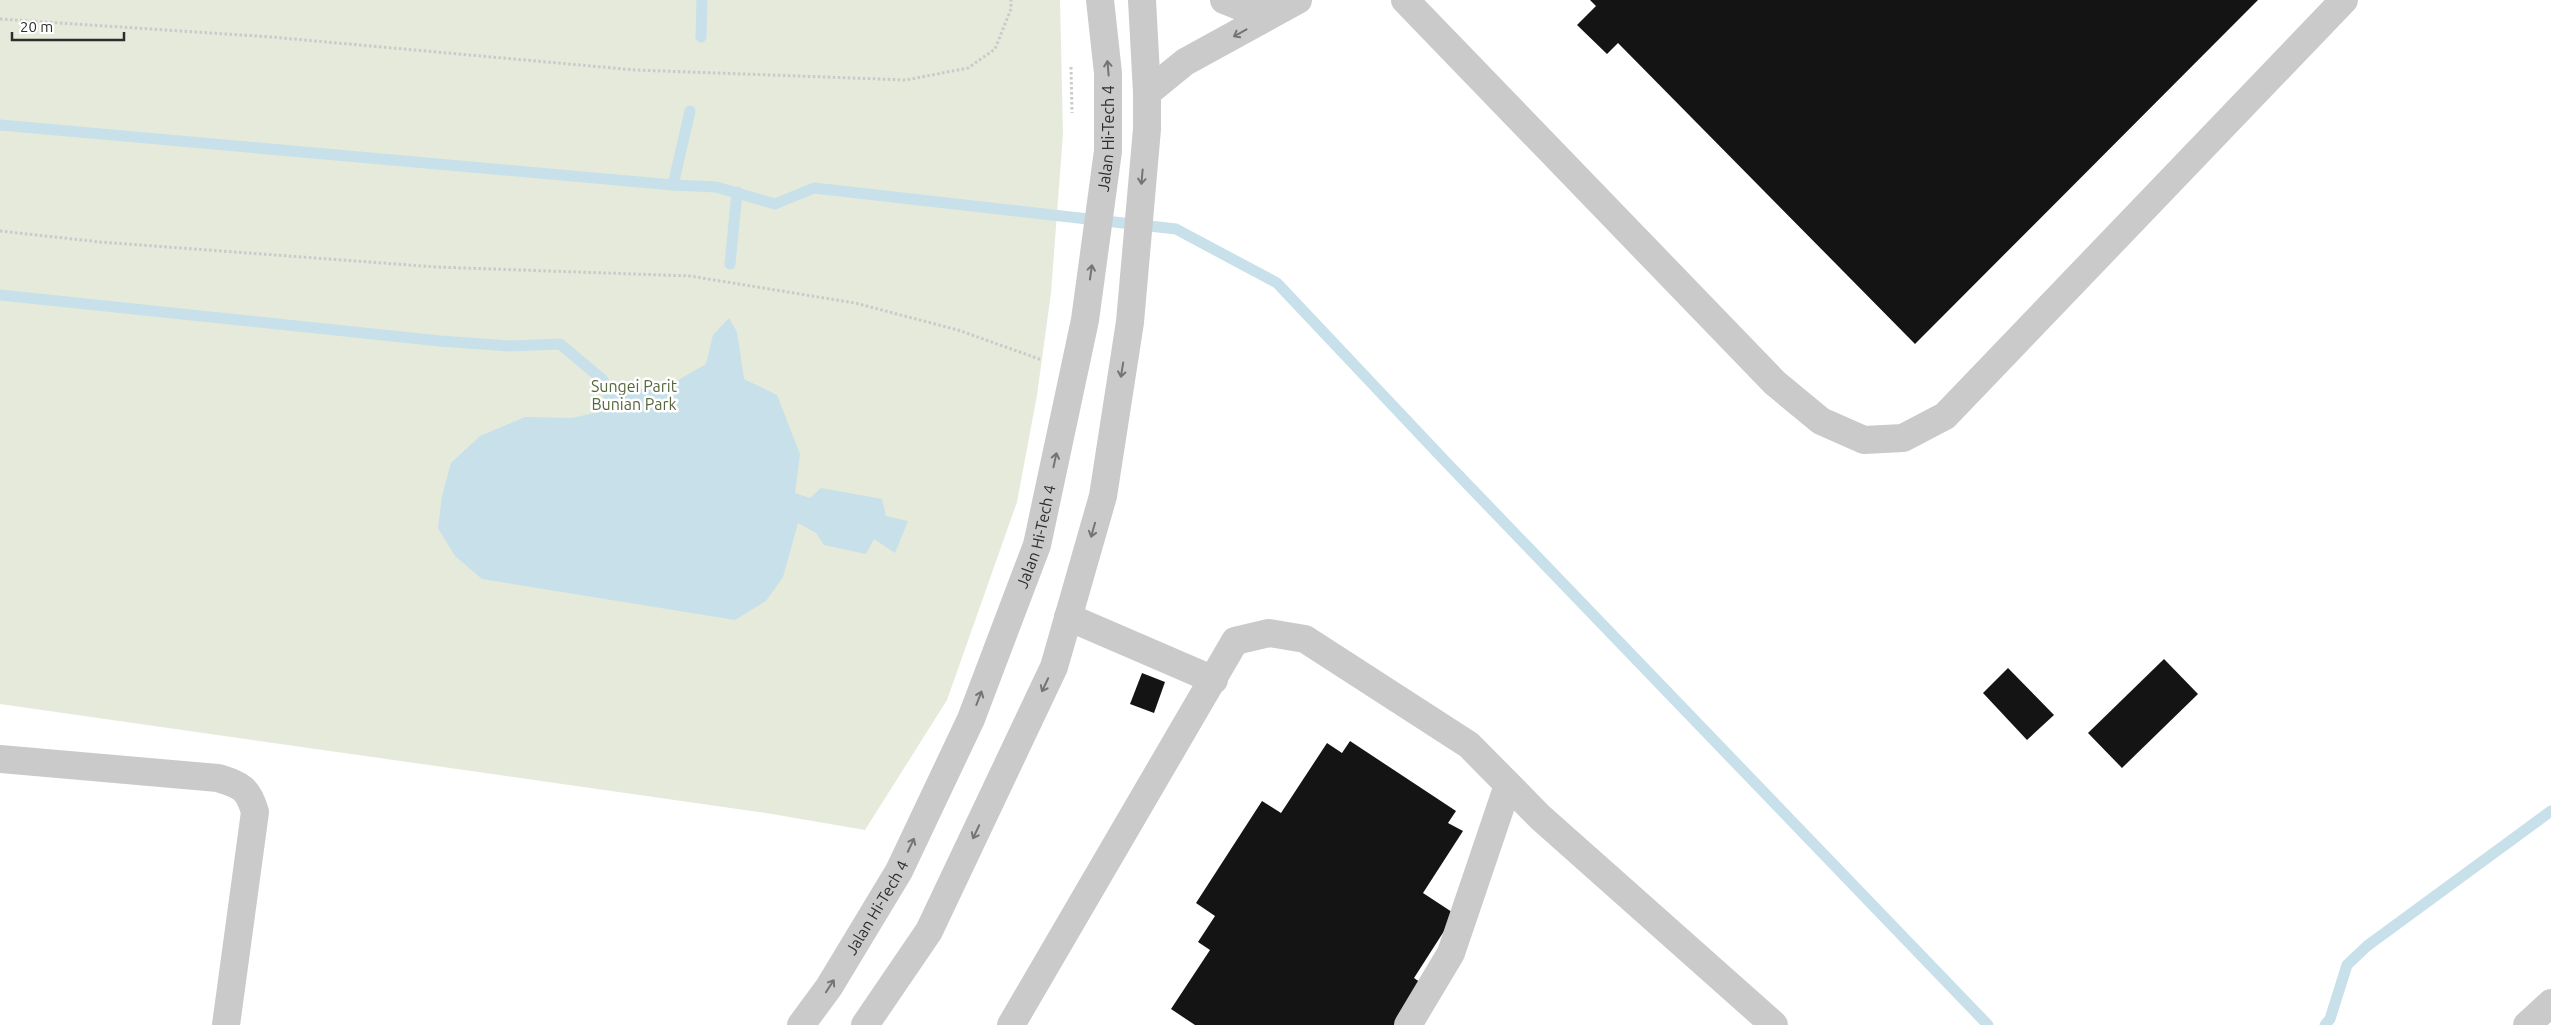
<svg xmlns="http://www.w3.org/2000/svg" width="2551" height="1025" font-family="Ubuntu,sans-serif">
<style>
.green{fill:#e5eadb}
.water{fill:#c7e0ea}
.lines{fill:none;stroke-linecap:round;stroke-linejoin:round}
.stream{stroke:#c7e0ea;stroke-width:11}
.building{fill:#141414}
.path{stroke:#cacaca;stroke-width:3;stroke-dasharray:2.5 2.5;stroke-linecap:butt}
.minor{stroke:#cacaca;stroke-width:28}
.oneway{stroke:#747474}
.labels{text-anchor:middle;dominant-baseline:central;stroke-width:5;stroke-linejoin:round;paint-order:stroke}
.street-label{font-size:16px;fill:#2d2d2d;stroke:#fff}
.park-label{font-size:16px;fill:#55673c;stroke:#fff}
</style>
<rect width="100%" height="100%" fill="#fff"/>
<path class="green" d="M0 0H1060L1063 134 1051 293 1037 395 1017 502 947 700 865 830 766 813 0 704Z"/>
<path class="water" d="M729 318 737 332 744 379 777 395 800 454 795 493 810 498 821 488 882 499 886 516 908 521 895 553 874 539 866 554 824 545 816 533 798 523 783 577 766 601 735 620 482 579 455 556 438 528 442 496 451 463 480 436 525 417 572 418 603 411V380L641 389 675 382 706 364 713 335Z"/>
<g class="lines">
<g class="stream">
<path d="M701 37 702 0"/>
<path d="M0 125 673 185 716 187 775 204 814 188 1176 229 1277 283 1446 462 1988 1025"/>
<path d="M673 185 690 111"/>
<path d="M730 264 737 192"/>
<path d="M0 295 440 341 510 346 560 344 603 380"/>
<path d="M2325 1025 2330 1019 2347 965 2367 946 2551 811"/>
</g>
</g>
<g class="building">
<path d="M1590 0H2258L1915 344 1618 43 1607 54 1577 25 1596 6Z"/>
<path d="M2164 659 2198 694 2122 768 2088 733Z"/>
<path d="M2008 668 2054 715 2027 740 1983 693Z"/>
<path d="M1142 673 1165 682 1154 713 1130 704Z"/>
<path d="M1350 741 1456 811 1448 823 1463 831 1423 893 1455 914 1414 978 1424 985 1398 1025H1195L1171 1009 1210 950 1198 942 1215 916 1196 903 1262 801 1281 813 1327 743 1342 753Z"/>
</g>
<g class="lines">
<g class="path">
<path d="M0 19 271 37 635 70 906 80 968 68 995 49 1011 9V0"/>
<path d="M1071 67 1072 113"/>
<path d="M0 231 100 242 436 267 690 276 855 303 958 330 1042 360"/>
</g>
<g class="minor">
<path d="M1224 0 1239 6 1281 0"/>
<path d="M1405 0 1775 383 1821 421 1864 440 1903 438 1945 416 2344 0"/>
<path d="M1147 93 1185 62 1298 0"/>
<path d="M1068 617 1214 680"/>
<path d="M0 759 218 778C241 785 248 788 255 812L226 1025"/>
<path id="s1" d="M801 1025 829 987 899 871 971 719 1037 545 1085 320 1108 151V73L1100 0"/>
<path d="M865 1025 929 931 1054 667 1103 496 1130 322 1147 129V93L1142 0"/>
<path d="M1011 1025 1235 641 1269 633 1305 639 1469 745 1540 817 1774 1025"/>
<path d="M1408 1025 1451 953 1508 785"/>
<path d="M2527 1025 2551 1003"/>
</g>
</g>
<defs><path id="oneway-shaft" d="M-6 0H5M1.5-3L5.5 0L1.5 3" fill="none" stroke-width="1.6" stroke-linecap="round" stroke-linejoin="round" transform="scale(1.25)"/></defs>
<g class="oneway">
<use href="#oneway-shaft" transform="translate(1240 33) rotate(151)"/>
<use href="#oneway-shaft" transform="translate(1108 68) rotate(-95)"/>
<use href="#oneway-shaft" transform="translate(1142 177) rotate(95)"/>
<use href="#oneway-shaft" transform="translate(1091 272) rotate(-82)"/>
<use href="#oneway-shaft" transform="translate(1122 370) rotate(99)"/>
<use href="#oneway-shaft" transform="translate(1055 460) rotate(-78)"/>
<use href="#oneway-shaft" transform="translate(1093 530) rotate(106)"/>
<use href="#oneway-shaft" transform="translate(1045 685) rotate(115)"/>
<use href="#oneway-shaft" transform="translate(979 698) rotate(-69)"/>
<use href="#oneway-shaft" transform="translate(976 832) rotate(115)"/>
<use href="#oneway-shaft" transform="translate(911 845) rotate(-65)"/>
<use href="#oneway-shaft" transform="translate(830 986) rotate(-57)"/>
</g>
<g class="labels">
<g class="street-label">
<text stroke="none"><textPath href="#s1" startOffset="950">Jalan Hi-Tech 4</textPath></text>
<text stroke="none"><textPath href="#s1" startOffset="545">Jalan Hi-Tech 4</textPath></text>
<text stroke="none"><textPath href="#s1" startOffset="140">Jalan Hi-Tech 4</textPath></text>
</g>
<g class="park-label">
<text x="634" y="386">Sungei Parit<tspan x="634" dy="18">Bunian Park</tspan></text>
</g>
</g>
<path d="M12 32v8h112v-8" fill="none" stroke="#2d2d2d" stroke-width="2.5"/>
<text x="20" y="32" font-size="15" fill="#2d2d2d" stroke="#ffffff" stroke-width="4" paint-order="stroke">20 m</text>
</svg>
